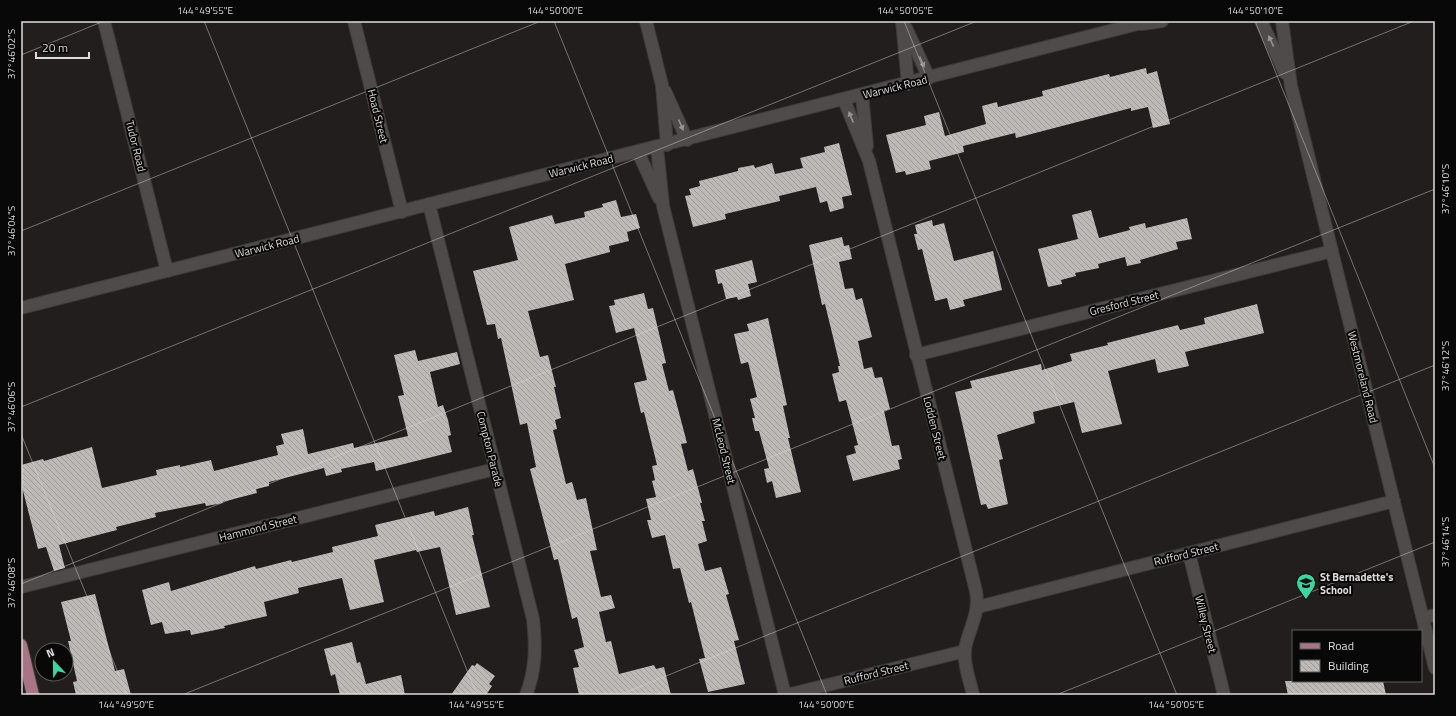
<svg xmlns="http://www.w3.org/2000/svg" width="1456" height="716" font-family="'Titillium Web',sans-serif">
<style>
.building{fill:url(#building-back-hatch)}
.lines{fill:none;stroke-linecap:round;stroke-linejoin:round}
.minor-casing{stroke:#3e3b3a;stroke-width:14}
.major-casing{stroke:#3e3b3a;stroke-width:14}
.minor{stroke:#4f4b4b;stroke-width:12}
.major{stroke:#a87586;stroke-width:12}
.oneway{fill:#969494}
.ticks{fill:none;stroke:#dedcdc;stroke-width:1;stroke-opacity:0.45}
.labels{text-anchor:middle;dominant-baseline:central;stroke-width:4;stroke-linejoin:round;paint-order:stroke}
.street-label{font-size:11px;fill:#dedcdc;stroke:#090808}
.poi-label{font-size:11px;font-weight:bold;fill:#dedcdc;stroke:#090808;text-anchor:start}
.neatline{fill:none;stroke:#dedcdc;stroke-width:1.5}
.ticks-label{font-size:10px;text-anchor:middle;fill:#dedcdc}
</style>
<defs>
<pattern id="building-back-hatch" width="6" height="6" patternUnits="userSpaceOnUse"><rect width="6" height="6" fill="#bcb9b6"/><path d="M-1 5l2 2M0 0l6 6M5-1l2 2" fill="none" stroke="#9e9b99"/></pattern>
</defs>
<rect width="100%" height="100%" fill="#211e1d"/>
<g class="building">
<path d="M1146 68 1147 74 1157 71 1170 124 1153 128 1148 107 1131 111V108L1016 138 1015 133 963 146 964 152 929 161 931 169 906 175 905 171 896 173 886 135 926 125 924 116 939 112 945 136 986 124 982 106 997 102 998 107 1043 96 1042 91 1109 74 1110 77Z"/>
<path d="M839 143 852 195 842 197 844 208 830 212 827 201 820 203 816 187 779 196 780 201 725 214 726 219 693 227 685 196 691 195 689 189 700 186 699 181 738 171V168L754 165 755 168 772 163 775 174 803 168 800 158 825 152 824 147Z"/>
<path d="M616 200 621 217 636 214 640 228 627 232 629 241 609 246 610 252 565 264 574 300 528 311 540 357 548 355 556 387H554L561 418 555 420 557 429 553 430 566 484 572 482 577 500 586 498 597 550 590 551 601 597 611 595 615 608 599 612 606 642 611 641 619 674 654 665 656 669 664 667 671 695H655L654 693 646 695H579L573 668 579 667 574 650 584 647 577 617 572 619 558 559 554 560 544 522 530 469 536 467 527 423 520 425 501 338 498 339 495 324 487 325 473 271 518 260 509 227 552 215 555 224 585 217 584 212 603 207 602 204Z"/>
<path d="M1091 210 1099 238 1130 230 1129 227 1145 223 1146 228 1187 218 1192 239 1176 242 1178 249 1140 260 1141 263 1127 266 1125 257 1098 264 1099 268 1075 273 1076 276 1061 280 1062 284 1048 287 1038 249 1078 239 1072 215Z"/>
<path d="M932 220 933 226 944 223 954 261 993 251 1002 290 963 300 965 306 950 310 947 298 935 301 922 249 918 250 914 234H917L915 225Z"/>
<path d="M842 237 844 246 849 245 852 259 839 262 845 289 853 288 856 300 862 298 872 337 858 341 864 369 872 367 875 378 882 377 890 409 884 411 892 446 899 445 902 459 898 460 900 469 853 481 846 456 856 453 854 446 858 445 846 400 839 402 832 374 839 372 838 366H840L825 304 822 305 809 245Z"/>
<path d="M752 260 757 282 748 284 751 296 738 300 737 297 726 299 722 283 718 284 715 270Z"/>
<path d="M644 293 648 309 653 308 666 363 662 364 669 391 673 390 687 443 681 444 688 471 693 469 702 503H700L705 521H702L707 541 698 544 705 571 721 567 729 594 726 595 739 640 734 641 745 684 708 692 699 659 705 658 691 602 689 603 680 568 673 569 665 535 652 538 647 520H651L646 499 656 497 652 481 655 480 652 466 657 465 644 412 641 413 634 383 647 380 634 328 616 333 609 306 615 305 614 300Z"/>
<path d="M1257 304 1264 333 1185 352 1189 366 1158 373 1155 359 1108 371 1122 424 1082 433 1074 402 1033 412 1035 423 997 435 1003 459 999 460 1008 504 988 509 986 504 981 505 955 392 972 388 970 381 1041 364 1042 370 1072 361 1070 354 1108 345 1107 343 1178 325 1180 330 1205 324 1204 318Z"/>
<path d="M768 318 787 405 783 406 790 438H788L801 492 776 498 772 481 767 483 764 469 769 468 759 431H755L752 418H755L750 399 757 397 748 362 741 364 734 334 749 331 747 324Z"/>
<path d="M415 350 418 361 457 352 460 364 430 372 438 407 443 405 448 420 451 435 448 436 452 452 376 471 374 462 341 469 342 472 326 476 324 468 269 482V486L256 489 257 493 222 502 223 503 206 506 205 503 155 513 156 517 116 527 117 530 59 545 65 568 54 571 46 547 38 549 21 483V465L43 459 44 461 92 447 102 488 157 475 156 470 180 465V467L211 460 214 471 278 455 276 446 284 444 281 434 303 429 308 454 353 443 354 448 408 436 398 396 404 395 394 355Z"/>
<path d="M468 507 474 535H472L490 607 456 615 440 547 417 552 416 550 374 560 384 602 350 610 342 578 298 588 299 593 264 602 267 616 224 626 225 628 191 635 190 630 165 634 162 622 151 625 142 590 169 582 171 591 255 566 256 569 291 560 292 562 333 552 332 547 378 536 375 525 434 511 435 516Z"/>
<path d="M95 594 115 671 124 669 131 695H76L73 682 77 681 68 641H71L61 602Z"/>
<path d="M352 642 357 663 360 662 366 684 401 675 405 695H340L335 674 331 676 324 649Z"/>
<path d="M477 663 495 676 489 684 492 686 486 695H451L472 665 475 666Z"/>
<path d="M1285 681H1383L1386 695H1288Z"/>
</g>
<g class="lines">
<g class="minor-casing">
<g id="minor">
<path d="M104 21 167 271"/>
<path d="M354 21 402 212"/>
<path d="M646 21 662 85 667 145"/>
<path d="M902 21 908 84"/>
<path d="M1261 21 1285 73"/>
<path d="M1282 21 1291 86 1435 668"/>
<path d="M1142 24 1162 21"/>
<path d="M906 28 929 78"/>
<path d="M665 91 687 140"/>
<path d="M862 95 867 146"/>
<path d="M844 100 869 161 976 591C980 615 969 627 965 649 963 664 970 680 973 695"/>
<path d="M657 147 663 206 785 695"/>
<path d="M638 152 659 198"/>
<path d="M429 204 533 619C536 646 536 670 526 695"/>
<path d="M21 308 1149 21"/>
<path d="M916 355 1332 251"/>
<path d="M1189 553 1224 695"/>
<path d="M21 587 495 469"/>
<path d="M978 607 1394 501"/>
<path d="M1423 618 1435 615"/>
<path d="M787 695 965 651"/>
</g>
</g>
<g class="major-casing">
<path id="major" d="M21 645 33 695"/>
</g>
<use href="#minor" class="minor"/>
<use href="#major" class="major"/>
</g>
<defs><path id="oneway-solid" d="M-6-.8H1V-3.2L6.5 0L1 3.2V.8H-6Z"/></defs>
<g class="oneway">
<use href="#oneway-solid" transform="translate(1271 41) rotate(-115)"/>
<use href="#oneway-solid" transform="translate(922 62) rotate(66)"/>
<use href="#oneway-solid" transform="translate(851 117) rotate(-112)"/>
<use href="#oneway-solid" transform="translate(681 125) rotate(66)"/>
</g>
<path class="ticks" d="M204 21 477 695M554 21 827 695M904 21 1177 695M1255 21 1435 468M21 55 104 21M21 231 541 21M21 407 977 21M21 434 127 695M21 584 1414 21M182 695 1435 189M619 695 1435 365M1056 695 1435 542"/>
<defs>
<g id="school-pin" transform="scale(1)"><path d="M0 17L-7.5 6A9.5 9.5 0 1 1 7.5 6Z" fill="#3ed4a2" stroke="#090808"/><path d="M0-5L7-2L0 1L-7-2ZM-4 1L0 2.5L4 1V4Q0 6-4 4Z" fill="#111"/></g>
</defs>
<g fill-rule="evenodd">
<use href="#school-pin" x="1306" y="583"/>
</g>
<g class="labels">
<g class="street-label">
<text transform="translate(895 87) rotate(-14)">Warwick Road</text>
<text transform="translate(378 116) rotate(76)">Hoad Street</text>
<text transform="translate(136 146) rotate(76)">Tudor Road</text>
<text transform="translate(581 166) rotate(-14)">Warwick Road</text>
<text transform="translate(267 246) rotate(-14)">Warwick Road</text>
<text transform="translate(1124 303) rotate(-14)">Gresford Street</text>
<text transform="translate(1363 377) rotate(76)">Westmoreland Road</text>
<text transform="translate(935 428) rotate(76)">Lodden Street</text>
<text transform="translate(490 449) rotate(76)">Compton Parade</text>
<text transform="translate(724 451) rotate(76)">McLeod Street</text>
<text transform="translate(258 528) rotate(-14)">Hammond Street</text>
<text transform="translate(1186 554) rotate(-14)">Rufford Street</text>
<text transform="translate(1206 624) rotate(76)">Willey Street</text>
<text transform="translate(876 673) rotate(-14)">Rufford Street</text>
</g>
<g class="poi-label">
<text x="1320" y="577">St Bernadette's<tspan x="1320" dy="13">School</tspan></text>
</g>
</g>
<rect width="1456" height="716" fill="none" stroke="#090808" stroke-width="44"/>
<rect x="1292" y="630" width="130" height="52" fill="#090808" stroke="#5e5d5d"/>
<rect x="1300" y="643" width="20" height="6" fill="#a87586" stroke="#5e5d5d"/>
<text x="1328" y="650" font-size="12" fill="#dedcdc">Road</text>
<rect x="1300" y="660" width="20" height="12" fill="url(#building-back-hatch)" stroke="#5e5d5d"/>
<text x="1328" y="670" font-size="12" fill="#dedcdc">Building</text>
<g transform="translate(54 662) rotate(338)"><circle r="19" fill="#090808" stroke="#5e5d5d"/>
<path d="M0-3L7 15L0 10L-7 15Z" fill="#3ed4a2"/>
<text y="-6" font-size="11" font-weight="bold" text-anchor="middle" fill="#dedcdc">N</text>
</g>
<path d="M36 52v6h53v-6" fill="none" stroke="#dedcdc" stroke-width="2"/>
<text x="42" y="52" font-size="12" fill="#dedcdc" stroke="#090808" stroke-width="3" paint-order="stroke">20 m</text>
<rect x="22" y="22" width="1412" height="672" class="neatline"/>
<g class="ticks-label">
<text x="205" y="14">144°49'55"E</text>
<text x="555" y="14">144°50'00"E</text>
<text x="905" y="14">144°50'05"E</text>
<text x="1255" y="14">144°50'10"E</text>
<text transform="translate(11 54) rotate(-90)" y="4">37°46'02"S</text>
<text transform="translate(1445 189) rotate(-90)" y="4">37°46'10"S</text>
<text transform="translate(11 231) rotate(-90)" y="4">37°46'04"S</text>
<text transform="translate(1445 366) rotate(-90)" y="4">37°46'12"S</text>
<text transform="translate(11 407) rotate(-90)" y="4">37°46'06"S</text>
<text transform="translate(1445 542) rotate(-90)" y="4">37°46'14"S</text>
<text transform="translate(11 583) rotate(-90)" y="4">37°46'08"S</text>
<text x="126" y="708">144°49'50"E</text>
<text x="476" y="708">144°49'55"E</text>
<text x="826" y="708">144°50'00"E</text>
<text x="1176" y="708">144°50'05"E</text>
</g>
</svg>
